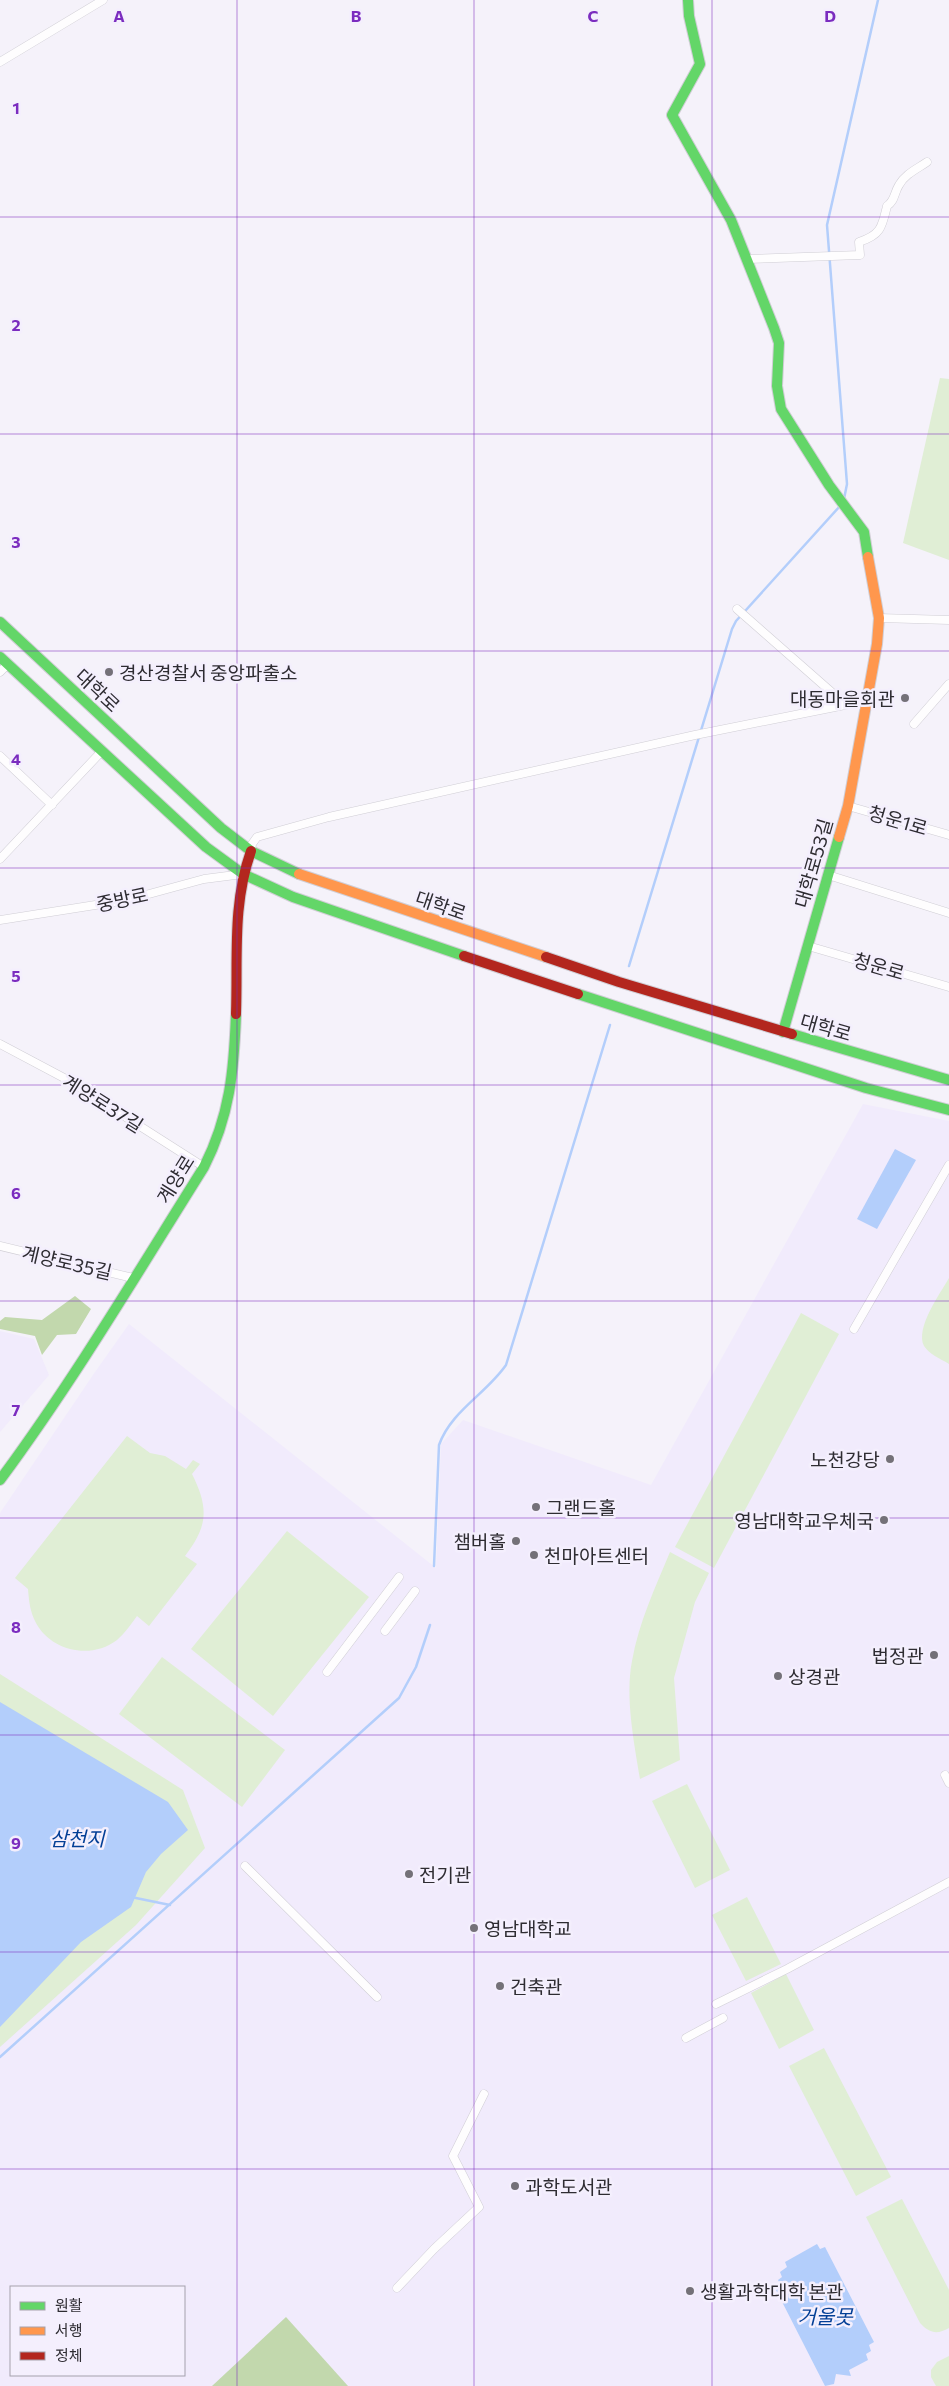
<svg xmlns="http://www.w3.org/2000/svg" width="949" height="2386" font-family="Commissioner,'Noto Sans KR',sans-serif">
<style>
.built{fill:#f1ebfc;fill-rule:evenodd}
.green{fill:#e0eed5}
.forest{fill:#c2d8ad}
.water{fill:#b3cefb}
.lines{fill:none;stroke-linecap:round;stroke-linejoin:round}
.stream{stroke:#b3cefb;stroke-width:2.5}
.street-casing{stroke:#d0ced5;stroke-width:9}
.fast-casing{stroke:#d0ced5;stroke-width:12}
.slow-casing{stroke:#d0ced5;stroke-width:12}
.jam-casing{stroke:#d0ced5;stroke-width:12}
.street{stroke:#fefdfe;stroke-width:8}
.fast{stroke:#63d668;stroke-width:10}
.slow{stroke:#ff974d;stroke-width:10}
.jam{stroke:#b3261e;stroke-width:10}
.grid{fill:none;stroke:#7b2cbf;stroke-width:1;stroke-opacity:0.55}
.poi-dot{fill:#747178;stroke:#f4effd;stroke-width:2}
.labels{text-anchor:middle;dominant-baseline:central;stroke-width:5;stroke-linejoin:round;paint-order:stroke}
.poi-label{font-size:19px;fill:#2e2c32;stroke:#f4effd;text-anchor:start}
.street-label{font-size:19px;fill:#2e2c32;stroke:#f4effd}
.water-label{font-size:20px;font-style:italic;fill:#033f96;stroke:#f4effd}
.grid-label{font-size:16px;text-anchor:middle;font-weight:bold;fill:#7b2cbf;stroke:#f4effd;stroke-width:5;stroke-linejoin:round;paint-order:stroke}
</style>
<rect width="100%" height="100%" fill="#f5f2fa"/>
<g class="built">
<path d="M863 1104 949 1121V2386H0V1513L95 1372 129 1324 436 1568 441 1444 463 1420 651 1485ZM11 2287H184V2375H11Z"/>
<path d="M0 1331 34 1339 49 1375 0 1432Z"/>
</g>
<g class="green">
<path d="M940 378 949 379V560L903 543Z"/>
<path d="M949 1278V1364C941 1359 929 1354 924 1346 915 1328 940 1294 949 1278Z"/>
<path d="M801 1313 839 1334 714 1568 675 1547Z"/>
<path d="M127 1436 150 1453 165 1456 186 1469 193 1460 200 1464 192 1474C209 1508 208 1526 185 1556L197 1564 149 1626 137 1616C131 1624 125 1633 117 1640 91 1660 51 1651 36 1623 30 1612 29 1601 28 1589L15 1578Z"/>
<path d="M287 1531 369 1597 273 1716 191 1649Z"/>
<path d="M670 1552 709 1573 695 1602 674 1678 680 1760 640 1779C634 1742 625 1697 632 1661 639 1622 655 1588 670 1552Z"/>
<path d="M162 1657 285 1750 242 1807 119 1714Z"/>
<path d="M0 1674 183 1790 205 1848 136 1925 0 2047Z"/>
<path d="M687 1784 730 1870 695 1888 652 1801Z"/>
<path d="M747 1897 781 1964 746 1981 712 1915Z"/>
<path d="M786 1974 814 2030 779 2049 751 1993Z"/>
<path d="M824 2048 891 2177 856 2196 789 2066Z"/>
<path d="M902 2199 949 2290V2328C937 2335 929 2333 920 2323L866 2217Z"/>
<path d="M949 2356V2386H936L931 2377V2370L937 2362Z"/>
</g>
<g class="forest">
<path d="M75 1296 91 1309 76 1334 57 1335 42 1355 35 1336 0 1329V1321L5 1317 42 1320Z"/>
<path d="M286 2317 348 2386H212Z"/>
</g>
<g class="water">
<path d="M895 1149 916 1160 877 1229 857 1219Z"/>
<path d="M0 1702 168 1802 188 1830 161 1854 146 1872 131 1907 81 1942 0 2027Z"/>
<path d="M817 2244 820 2249 825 2247 874 2342 869 2345 871 2351 866 2354 868 2360 849 2370 851 2376 836 2374 834 2384 825 2386 776 2290 781 2286 778 2280 782 2277 780 2272 787 2267 785 2262Z"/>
</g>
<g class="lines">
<g class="stream">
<path d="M844 499 847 484 827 225 878 0"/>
<path d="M629 966 732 629 736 621 840 506"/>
<path d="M434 1566 439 1445C451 1411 486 1394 506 1365L610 1025"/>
<path d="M131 1897 170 1905"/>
<path d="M0 2057 399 1698 416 1667 430 1625"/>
</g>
<g class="street-casing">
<g id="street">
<path d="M0 62 103 0"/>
<path d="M747 259 860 255 859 242C881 235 882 227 887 206 895 201 894 193 899 185 905 174 917 169 927 162"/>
<path d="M737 609 845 704"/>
<path d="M879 618 949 620"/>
<path d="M0 672 8 664"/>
<path d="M914 724 949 684"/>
<path d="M0 756 52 805"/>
<path d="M848 806 949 835"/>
<path d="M251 851 252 844 257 837 329 817 695 735 865 701"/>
<path d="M0 859 102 751"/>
<path d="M828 875 949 913"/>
<path d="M0 920 127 900 204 879 243 874"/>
<path d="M808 946 949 987"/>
<path d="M0 1044 66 1079 204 1167"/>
<path d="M0 1246 133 1278"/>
<path d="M854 1329 949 1165"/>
<path d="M385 1631 415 1591"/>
<path d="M327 1672 399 1577"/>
<path d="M945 1775 949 1783"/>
<path d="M245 1866 377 1997"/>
<path d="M716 2004 787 1969 949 1882"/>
<path d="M686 2038 723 2018"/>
<path d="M397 2288 434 2249 479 2207 453 2156 484 2094"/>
</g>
</g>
<g class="fast-casing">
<g id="fast">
<path d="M688 0 689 16 700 64 672 115 731 220 774 328 779 343 777 386 781 409 829 485 864 532 868 557"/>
<path d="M0 622 221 828 251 851 299 874"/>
<path d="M0 657 206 847 243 874 293 897 464 956"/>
<path d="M578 994 866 1088 949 1110"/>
<path d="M783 1032 839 837"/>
<path d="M792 1034 949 1080"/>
<path d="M0 1480C74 1380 138 1272 204 1167 230 1116 234 1070 236 1014"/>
</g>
</g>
<g class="slow-casing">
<g id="slow">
<path d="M839 837 848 806 877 644 879 618 868 557"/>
<path d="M299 874 546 957"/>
</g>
</g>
<g class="jam-casing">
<g id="jam">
<path d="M464 956 578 994"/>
<path d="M546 957 619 982 792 1034"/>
<path d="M236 1014C238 957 232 905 251 851"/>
</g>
</g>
<use href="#street" class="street"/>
<use href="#fast" class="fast"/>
<use href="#slow" class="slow"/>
<use href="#jam" class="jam"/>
</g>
<path class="grid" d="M237 0V2386M474 0V2386M712 0V2386M0 217H949M0 434H949M0 651H949M0 868H949M0 1085H949M0 1301H949M0 1518H949M0 1735H949M0 1952H949M0 2169H949"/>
<g class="poi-dot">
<circle cx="109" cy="672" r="5"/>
<circle cx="905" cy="698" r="5"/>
<circle cx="890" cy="1459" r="5"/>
<circle cx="536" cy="1507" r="5"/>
<circle cx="884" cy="1520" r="5"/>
<circle cx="516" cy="1541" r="5"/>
<circle cx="534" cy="1555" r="5"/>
<circle cx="934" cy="1655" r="5"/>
<circle cx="778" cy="1676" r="5"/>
<circle cx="409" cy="1874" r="5"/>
<circle cx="474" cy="1928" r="5"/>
<circle cx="500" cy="1986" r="5"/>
<circle cx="515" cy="2186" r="5"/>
<circle cx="690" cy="2291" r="5"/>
</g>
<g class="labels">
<g class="poi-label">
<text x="119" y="672">경산경찰서 중앙파출소</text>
<text x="895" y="698" text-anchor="end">대동마을회관</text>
<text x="880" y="1459" text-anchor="end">노천강당</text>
<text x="546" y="1507">그랜드홀</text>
<text x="874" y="1520" text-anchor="end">영남대학교우체국</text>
<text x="506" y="1541" text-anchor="end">챔버홀</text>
<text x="544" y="1555">천마아트센터</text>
<text x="924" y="1655" text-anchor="end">법정관</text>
<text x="788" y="1676">상경관</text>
<text x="419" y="1874">전기관</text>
<text x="484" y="1928">영남대학교</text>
<text x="510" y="1986">건축관</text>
<text x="525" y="2186">과학도서관</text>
<text x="700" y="2291">생활과학대학 본관</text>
</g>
<g class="street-label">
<text transform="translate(98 690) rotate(43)">대학로</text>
<text transform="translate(898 820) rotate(16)">청운1로</text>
<text transform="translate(813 863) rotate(-74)">대학로53길</text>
<text transform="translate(122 899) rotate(-12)">중방로</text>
<text transform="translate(441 905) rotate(19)">대학로</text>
<text transform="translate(879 966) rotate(16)">청운로</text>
<text transform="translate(826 1027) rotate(16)">대학로</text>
<text transform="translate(103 1103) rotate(32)">계양로37길</text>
<text transform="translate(175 1179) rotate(-58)">계양로</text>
<text transform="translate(67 1262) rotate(13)">계양로35길</text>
</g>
<g class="water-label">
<text x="77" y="1838">삼천지</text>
<text x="825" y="2316">거울못</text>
</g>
</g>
<g class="grid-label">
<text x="119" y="22">A</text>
<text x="356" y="22">B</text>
<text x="593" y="22">C</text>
<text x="830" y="22">D</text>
<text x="16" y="114">1</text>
<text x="16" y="331">2</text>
<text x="16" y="548">3</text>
<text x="16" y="765">4</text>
<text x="16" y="982">5</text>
<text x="16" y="1199">6</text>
<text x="16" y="1416">7</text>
<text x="16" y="1633">8</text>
<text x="16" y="1849">9</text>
</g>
<rect x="10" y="2286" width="175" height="90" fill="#f4effd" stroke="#a5a1ac"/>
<rect x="20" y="2302" width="25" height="8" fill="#63d668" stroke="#a5a1ac"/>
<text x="55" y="2311" font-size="15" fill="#2e2c32">원활</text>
<rect x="20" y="2327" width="25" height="8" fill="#ff974d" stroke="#a5a1ac"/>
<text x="55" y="2336" font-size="15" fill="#2e2c32">서행</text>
<rect x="20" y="2352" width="25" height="8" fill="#b3261e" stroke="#a5a1ac"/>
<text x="55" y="2361" font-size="15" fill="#2e2c32">정체</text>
</svg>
